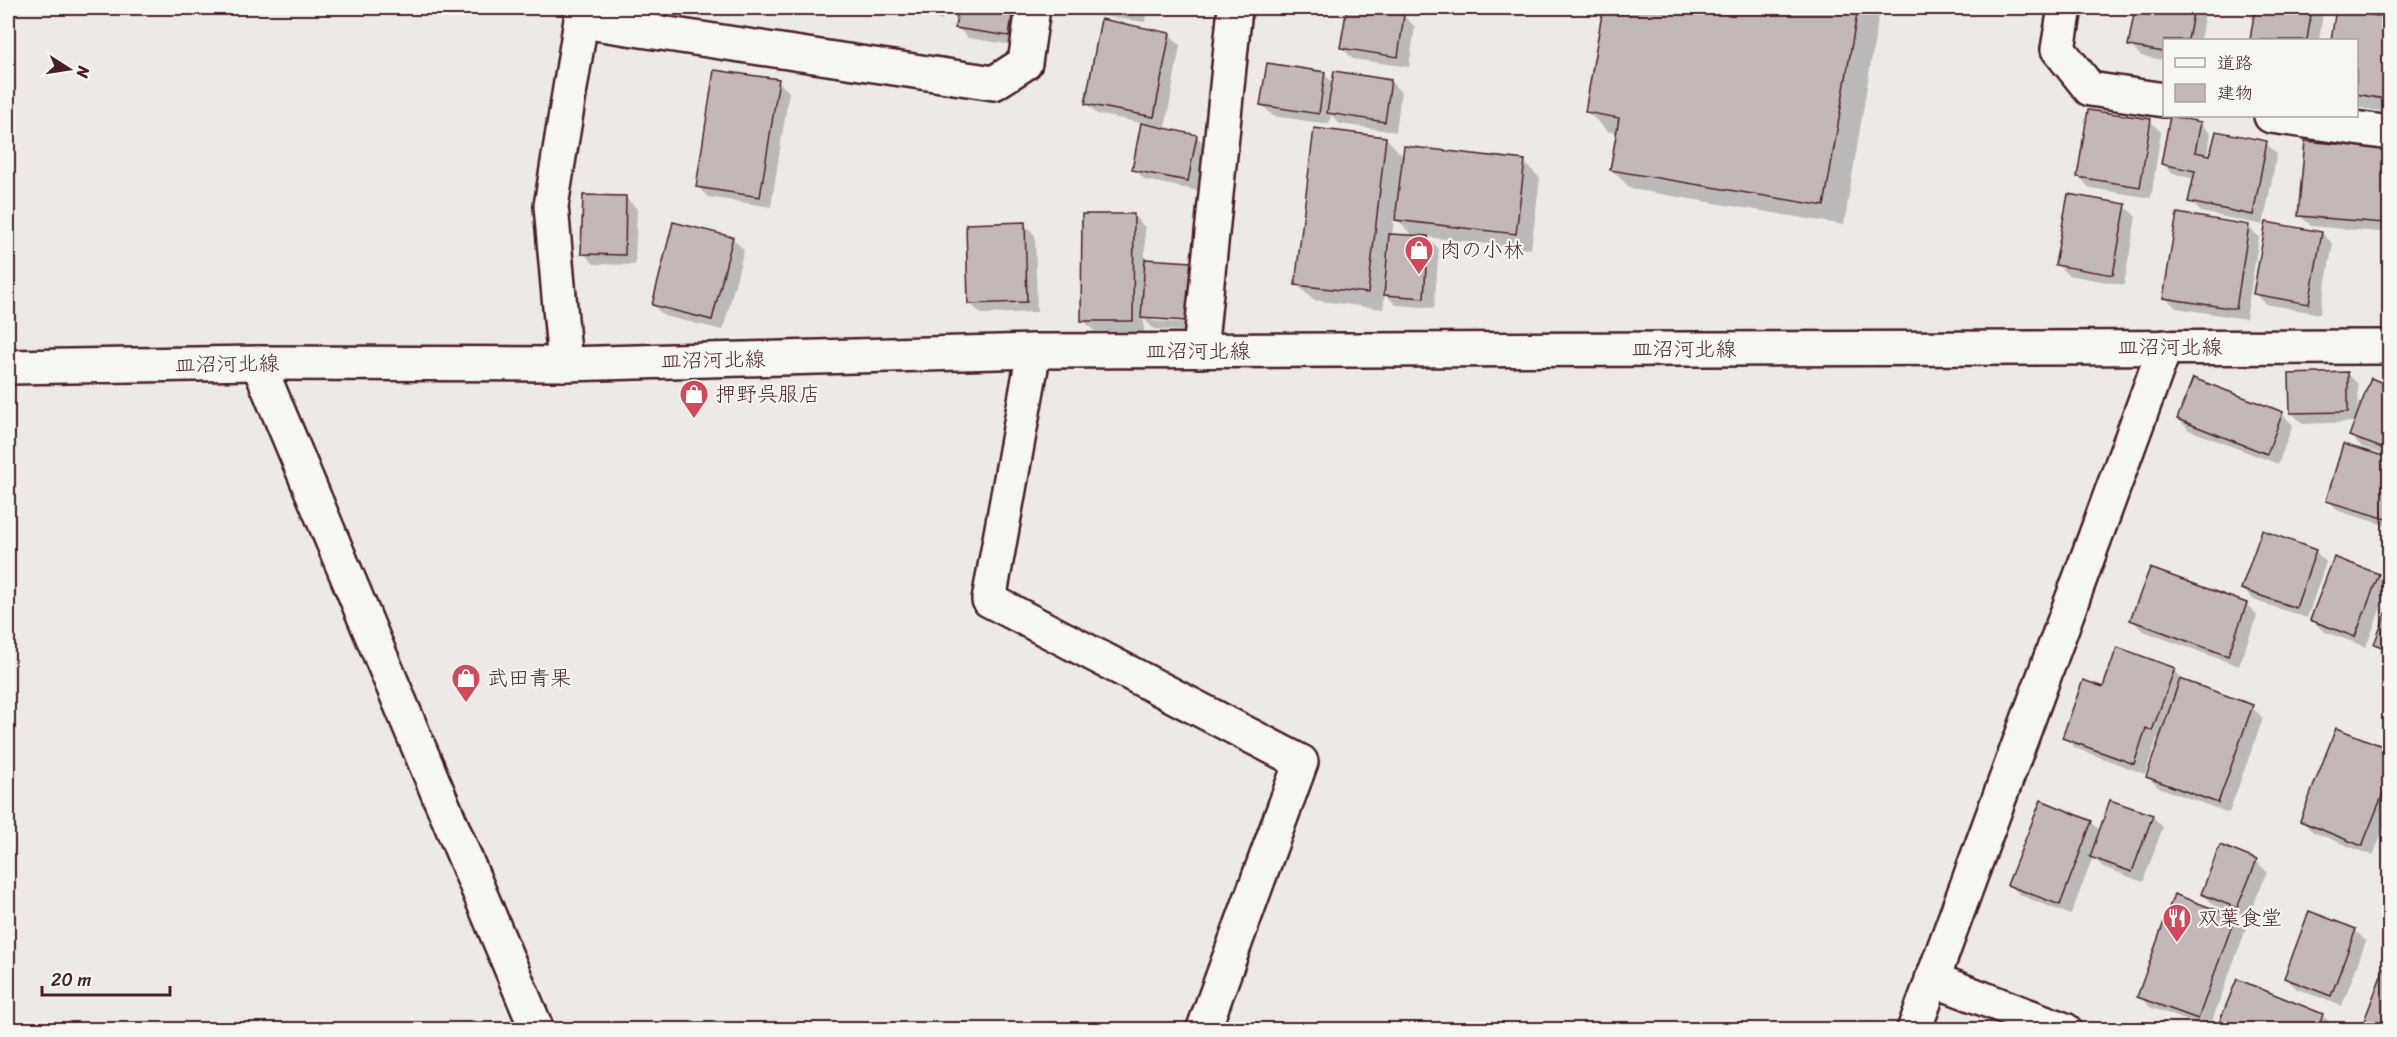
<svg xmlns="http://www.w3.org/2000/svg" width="2397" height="1037" font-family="Sriracha,'Klee One',sans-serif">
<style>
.shadow{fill:#0003;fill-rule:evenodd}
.building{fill:#c4b7b7;stroke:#4a1f2b;stroke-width:1.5}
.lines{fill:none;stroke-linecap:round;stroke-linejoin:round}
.minor-casing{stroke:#4a1f2b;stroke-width:38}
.major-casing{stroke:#4a1f2b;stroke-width:38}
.minor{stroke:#f6f6f2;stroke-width:33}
.major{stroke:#f6f6f2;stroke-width:33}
.labels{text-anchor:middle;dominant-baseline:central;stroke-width:4.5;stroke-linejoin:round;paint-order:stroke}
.poi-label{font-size:21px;fill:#4a1f2b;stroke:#f6f6f2;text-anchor:start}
.street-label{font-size:21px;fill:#4a1f2b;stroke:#f6f6f2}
</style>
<rect width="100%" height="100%" fill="#ece9e6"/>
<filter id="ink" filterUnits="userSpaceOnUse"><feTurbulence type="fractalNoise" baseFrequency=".0167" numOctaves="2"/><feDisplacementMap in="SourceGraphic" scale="12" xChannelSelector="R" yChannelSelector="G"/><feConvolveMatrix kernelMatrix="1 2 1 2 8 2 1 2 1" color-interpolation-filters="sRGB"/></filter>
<g filter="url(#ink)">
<g class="shadow">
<path d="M886 8H944L942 20 890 11Z"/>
<path d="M960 8H1025L1019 46 968 38 957 27Z"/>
<path d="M1083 8H1147L1145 22 1089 14Z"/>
<path d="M1348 8 1365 10 1362 8H1419L1418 16 1401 13 1415 27 1409 67 1353 59 1342 48Z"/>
<path d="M1604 8H1880L1844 225 1631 189 1611 169 1617 133 1607 131 1587 111Z"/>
<path d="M2136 8H2206L2200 40H2164V60L2141 56 2130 45Z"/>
<path d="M2256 8H2324L2319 40H2251Z"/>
<path d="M2342 8H2390V113L2356 107V40H2332L2338 11 2347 12Z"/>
<path d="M1169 34 1180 45 1165 130 1196 136 1207 147 1199 191 1145 180 1134 169 1142 123 1097 114 1086 103Z"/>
<path d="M1324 74 1333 83 1390 81 1401 92 1396 132 1340 124 1331 115 1329 124 1273 116 1262 105Z"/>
<path d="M778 81 789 92 771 207 708 197 697 186Z"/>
<path d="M2150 121 2161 132 2151 198 2090 188 2079 177Z"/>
<path d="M2200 123 2211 134 2207 156 2266 143 2277 154 2263 225 2201 212 2190 201 2195 179 2173 174 2162 163Z"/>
<path d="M1386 138 1404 157 1524 162 1540 178 1531 249 1427 237 1439 249 1434 308 1396 305 1385 294 1383 309 1313 300 1297 284ZM1394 217 1414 237 1392 235Z"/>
<path d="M2390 150V233L2311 226 2300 215Z"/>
<path d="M626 198 637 209 635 265 594 264 583 253Z"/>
<path d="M2125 206 2136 217 2124 285 2068 275 2057 264Z"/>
<path d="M1134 216 1145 227V260L1191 263 1202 274 1198 332 1154 329 1144 319V332L1094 331 1083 320ZM1152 318 1195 320 1194 323 1152 321Z"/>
<path d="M674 224 733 239 744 250 723 330 664 316 653 305Z"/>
<path d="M1024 224 1035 235 1037 312 981 314 970 303Z"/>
<path d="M2248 226 2259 237 2246 319 2176 308 2165 297Z"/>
<path d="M2322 233 2333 244 2320 314 2266 304 2255 293Z"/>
<path d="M2347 373 2358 384 2359 415 2390 387V457L2362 447 2351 436 2356 422 2303 424 2292 413Z"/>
<path d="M2282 414 2293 425 2278 464 2189 430 2178 419Z"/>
<path d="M2390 460V527L2339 511 2328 500Z"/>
<path d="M2315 551 2326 562 2307 618 2254 600 2243 589Z"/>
<path d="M2378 575 2389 586 2366 647 2323 631 2312 620Z"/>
<path d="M2246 604 2257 615 2239 666 2143 631 2132 620Z"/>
<path d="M2390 608V655L2376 643Z"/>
<path d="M2174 670 2185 682 2252 707 2263 718 2229 813 2158 787 2147 776 2160 739 2157 738 2145 774 2075 748 2064 737 2104 689Z"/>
<path d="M2390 751V814L2373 856 2313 832 2302 821Z"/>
<path d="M2152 816 2163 827 2143 882 2103 867 2093 857 2071 915 2020 895 2009 884 2091 822 2101 831Z"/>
<path d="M2256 861 2267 872 2248 918 2214 905 2203 894Z"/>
<path d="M2235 918 2246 929 2209 1029 2150 1007 2139 996Z"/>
<path d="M2355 930 2366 941 2342 1006 2297 989 2286 978Z"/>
<path d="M2322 1015 2333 1026 2332 1030H2218Z"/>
<path d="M2366 1021 2390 1030H2374Z"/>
</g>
<g class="building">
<path d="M958 8H1013L1009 36 955 28Z"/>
<path d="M1103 8H1135L1134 12Z"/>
<path d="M1347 8 1404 15 1398 57 1340 48Z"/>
<path d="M1603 8H1858L1824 206 1610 170 1619 118 1585 112Z"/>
<path d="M2135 8H2194L2188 40H2164V52L2128 46Z"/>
<path d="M2255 8H2312L2307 40H2250Z"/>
<path d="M2336 9 2390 18V100L2356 94V40H2331Z"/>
<path d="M1101 19 1170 33 1154 117 1085 104Z"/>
<path d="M1267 63 1325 72 1319 114 1260 105Z"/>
<path d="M714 70 779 79 760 197 696 187Z"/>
<path d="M1334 71 1391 80 1385 122 1327 113Z"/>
<path d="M2088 110 2151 119 2140 187 2077 177Z"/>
<path d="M2170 116 2201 122 2195 152 2210 155 2216 131 2267 141 2253 215 2188 202 2195 171 2161 164Z"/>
<path d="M1141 123 1197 135 1188 181 1132 170Z"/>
<path d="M1314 128 1386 137 1368 293 1295 285Z"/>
<path d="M2305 141 2390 149 2384 223 2298 216Z"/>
<path d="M1404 146 1525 160 1516 234 1395 220Z"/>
<path d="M2068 194 2126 204 2113 275 2055 265Z"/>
<path d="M583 195 626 196 625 255 581 254Z"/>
<path d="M2177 213 2249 225 2236 309 2163 298Z"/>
<path d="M1082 214H1134L1133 321H1081Z"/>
<path d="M673 222 733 237 712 320 652 305Z"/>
<path d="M1025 222 1027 302 968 304 966 224Z"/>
<path d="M2266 222 2322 232 2309 304 2253 294Z"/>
<path d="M1389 234 1428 236 1424 298 1384 295Z"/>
<path d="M1145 259 1192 262 1187 321 1141 318Z"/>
<path d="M2348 372V412L2290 413 2289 374Z"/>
<path d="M2193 378 2283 412 2267 454 2177 419Z"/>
<path d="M2371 378 2390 386V451L2349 436Z"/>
<path d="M2343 444 2390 458V520L2326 501Z"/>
<path d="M2262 530 2316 550 2296 608 2241 589Z"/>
<path d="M2334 557 2379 574 2355 637 2310 620Z"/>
<path d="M2150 568 2247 603 2228 656 2130 620Z"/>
<path d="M2390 603V650L2374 644Z"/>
<path d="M2117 647 2175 668 2152 731 2146 728 2134 764 2062 738 2083 680 2103 687Z"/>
<path d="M2180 679 2253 705 2218 803 2146 777Z"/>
<path d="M2336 728 2390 749V776L2362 846 2300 821Z"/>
<path d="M2041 800 2092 821 2060 905 2007 885Z"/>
<path d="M2110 800 2153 815 2132 872 2090 857Z"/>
<path d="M2220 845 2257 860 2237 908 2201 894Z"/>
<path d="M2174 894 2235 917 2198 1019 2137 997Z"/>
<path d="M2309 911 2356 929 2331 996 2284 978Z"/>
<path d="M2384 968 2390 970V1030L2364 1021Z"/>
<path d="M2237 979 2323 1014 2317 1030H2216Z"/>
</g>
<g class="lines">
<g class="minor-casing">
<g id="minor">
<path d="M2065 8 2058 49 2090 89 2164 100"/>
<path d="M581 21 994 83 1025 63 1033 8"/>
<path d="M2271 116 2390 133"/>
<path d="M1034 351 989 600 1301 762 1204 1028 1209 1030"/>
<path d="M1200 351 1235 8"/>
<path d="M258 363 537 1030"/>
<path d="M565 364 551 206 583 8"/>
<path d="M1932 979 2065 1030"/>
<path d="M1914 1030 2165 347"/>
</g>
</g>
<g class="major-casing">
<path id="major" d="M8 367 258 363 565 364 1034 351 2390 347"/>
</g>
<use href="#minor" class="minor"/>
<use href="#major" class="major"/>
</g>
</g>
<defs>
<g id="shop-pin" transform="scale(1.5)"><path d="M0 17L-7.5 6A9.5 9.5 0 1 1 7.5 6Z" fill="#d1495b" stroke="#f6f6f2"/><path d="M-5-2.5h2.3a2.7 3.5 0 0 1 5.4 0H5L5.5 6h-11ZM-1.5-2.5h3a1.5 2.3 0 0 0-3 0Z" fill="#fff"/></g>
<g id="restaurant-pin" transform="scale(1.5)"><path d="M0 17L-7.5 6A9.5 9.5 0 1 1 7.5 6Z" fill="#d1495b" stroke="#f6f6f2"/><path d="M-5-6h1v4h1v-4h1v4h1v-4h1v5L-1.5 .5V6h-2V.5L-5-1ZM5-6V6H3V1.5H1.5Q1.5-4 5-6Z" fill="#fff"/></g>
</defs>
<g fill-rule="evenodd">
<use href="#shop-pin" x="1419" y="250"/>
<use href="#shop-pin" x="694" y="394"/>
<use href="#shop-pin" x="466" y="678"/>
<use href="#restaurant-pin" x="2177" y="918"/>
</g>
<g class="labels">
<g class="poi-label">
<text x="1440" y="250">肉の小林</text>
<text x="715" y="394">押野呉服店</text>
<text x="487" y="678">武田青果</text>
<text x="2198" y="918">双葉食堂</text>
</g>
<g class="street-label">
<text x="2170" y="347">皿沼河北線</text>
<text x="1684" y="349">皿沼河北線</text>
<text x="1198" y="351">皿沼河北線</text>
<text transform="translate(713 360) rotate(-1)">皿沼河北線</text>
<text transform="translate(227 364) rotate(-1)">皿沼河北線</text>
</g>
</g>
<rect width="2397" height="1037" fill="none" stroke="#f6f6f2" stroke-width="30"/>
<rect x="15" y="15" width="2367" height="1007" fill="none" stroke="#4a1f2b" stroke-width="2" filter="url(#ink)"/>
<rect x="2163" y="39" width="195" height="78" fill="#f6f6f2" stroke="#b1a0a2" stroke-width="1.5"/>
<rect x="2175" y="58" width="30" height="9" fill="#f6f6f2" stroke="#b1a0a2" stroke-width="1.5"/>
<text x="2217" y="69" font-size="18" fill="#4a1f2b">道路</text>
<rect x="2175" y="84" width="30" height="18" fill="#c4b7b7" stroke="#b1a0a2" stroke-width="1.5"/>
<text x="2217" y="99" font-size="18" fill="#4a1f2b">建物</text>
<g transform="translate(69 69) rotate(102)" stroke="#f6f6f2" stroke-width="4.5" paint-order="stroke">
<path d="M0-4.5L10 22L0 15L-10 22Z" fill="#4a1f2b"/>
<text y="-9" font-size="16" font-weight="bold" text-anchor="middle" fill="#4a1f2b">N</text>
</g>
<path d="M42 986v9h128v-9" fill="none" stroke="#4a1f2b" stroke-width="3"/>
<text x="51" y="986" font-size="18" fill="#4a1f2b" stroke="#f6f6f2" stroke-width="4.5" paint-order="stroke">20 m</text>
</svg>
